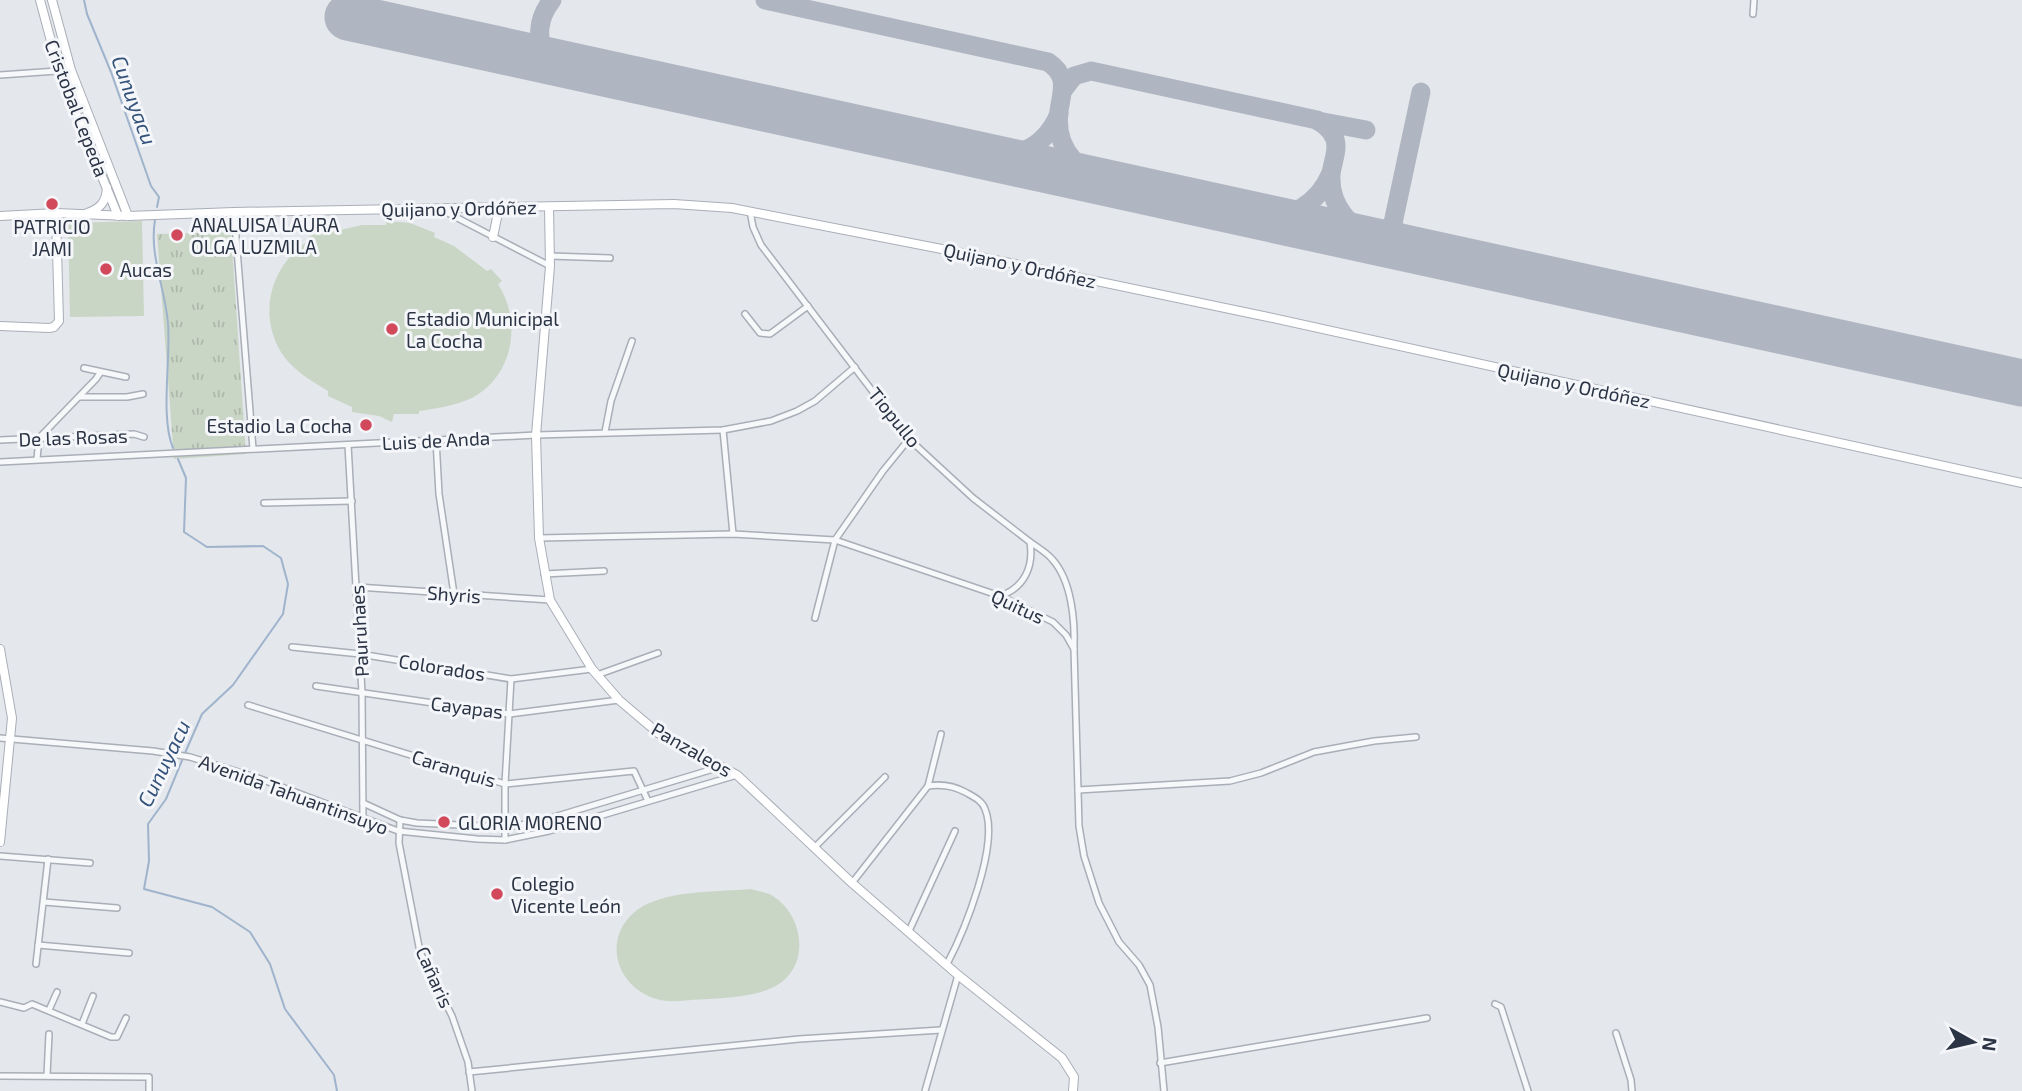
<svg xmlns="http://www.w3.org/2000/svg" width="2022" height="1091" font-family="'Exo 2',sans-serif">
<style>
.park{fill:url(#park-tufts)}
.pitch{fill:#c9d6c5}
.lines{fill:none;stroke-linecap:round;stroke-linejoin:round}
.stream{stroke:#9fb4cc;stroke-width:2}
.taxiway{stroke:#b0b6c1;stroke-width:19}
.runway{stroke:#b0b6c1;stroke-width:47}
.street-casing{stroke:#a9aeb7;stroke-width:8}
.secondary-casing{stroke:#a9aeb7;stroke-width:10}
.street{stroke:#f7f8fa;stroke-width:5}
.secondary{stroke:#fff;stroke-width:8}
.poi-dot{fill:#d1495b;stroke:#f4f6f9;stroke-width:2.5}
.labels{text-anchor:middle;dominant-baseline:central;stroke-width:6;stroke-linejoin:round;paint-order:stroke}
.street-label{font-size:19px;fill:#2b3445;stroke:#f4f6f9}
.poi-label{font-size:19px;fill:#2b3445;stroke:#f4f6f9;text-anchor:start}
.water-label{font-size:21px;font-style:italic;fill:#34527a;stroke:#f4f6f9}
</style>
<defs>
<pattern id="park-tufts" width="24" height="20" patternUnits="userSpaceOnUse" patternTransform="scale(1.75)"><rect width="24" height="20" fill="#c9d6c5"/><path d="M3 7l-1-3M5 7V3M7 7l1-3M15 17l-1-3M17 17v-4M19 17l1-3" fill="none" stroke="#adb8ab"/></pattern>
</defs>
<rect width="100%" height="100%" fill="#e4e7ec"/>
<path class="park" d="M231 232 246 454 174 459 157 234Z"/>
<g class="pitch">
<path d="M142 221 144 316 70 317 68 223Z"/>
<path d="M387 221 410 223 435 233 434 237 454 246 487 271 491 269 502 281 498 284C522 321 514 376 472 398 456 405 436 409 419 411V414H394L392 422 379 416 352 412V407L328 396V391C313 382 296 372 285 358 256 318 269 265 310 240L308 237 325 230 327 233 362 225H386Z"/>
<path d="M751 889C757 891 766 892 771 895 803 913 811 963 779 984 755 1000 708 998 680 1001 624 1006 594 943 637 910 664 890 717 892 751 889Z"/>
</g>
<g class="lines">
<g class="stream">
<path d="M84 0 87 14 111 72 151 186 159 197 157 207"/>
<path d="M155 220C149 255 165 288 168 323 171 358 160 417 173 448"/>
<path d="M178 459 186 478 184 532 207 547 263 546 281 558 288 584 283 614 233 685 202 714 185 753"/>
<path d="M183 758 166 799 148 824 149 861 144 889 212 907 250 932 270 964 285 1009 334 1075 337 1091"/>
</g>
<g class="taxiway">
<path d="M765 0 1048 62C1069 76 1062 90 1059 111 1054 151 1080 173 1114 184"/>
<path d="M545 60C537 37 537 19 552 0"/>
<path d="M1064 89 1074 76 1091 71 1317 120C1327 126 1336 134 1336 146 1336 156 1332 165 1331 174 1329 208 1352 229 1380 242"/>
<path d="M1318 121 1366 130"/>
<path d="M977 154C1014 159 1043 151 1059 114"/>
<path d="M1256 215C1290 221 1318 204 1331 173"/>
<path d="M1393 223C1398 238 1404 246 1419 251"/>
<path d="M1361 238C1376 238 1384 234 1393 223L1421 92"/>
</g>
<path class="runway" d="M348 17 2022 383"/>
<g class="street-casing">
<g id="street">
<path d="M1753 14 1754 0"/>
<path d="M0 75 71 70"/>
<path d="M442 210 550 266"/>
<path d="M750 211 753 227 761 245 909 439 973 498 1030 542C1034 567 1024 588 1000 596"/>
<path d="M234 212 253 449"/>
<path d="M550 256 610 258"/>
<path d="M745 314 760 333 770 334 808 306"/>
<path d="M84 368 126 377"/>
<path d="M80 397H127L143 394"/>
<path d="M723 430 733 534"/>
<path d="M605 432 611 401 632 341"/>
<path d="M0 440 134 434 144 437"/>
<path d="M436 440 439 494 454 594"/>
<path d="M348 445 362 693 363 817"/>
<path d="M37 459 39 438 96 379 100 373"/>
<path d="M0 462 536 435 723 430 771 421 797 411 815 401 855 367"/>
<path d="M264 503 352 501"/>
<path d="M539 538 733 534 835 540 1000 596 1053 622 1066 635 1074 649 1079 826 1084 856 1099 903 1119 942 1139 965 1150 985 1158 1027 1164 1091"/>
<path d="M1030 542C1037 547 1046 552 1052 559 1072 581 1075 621 1074 649"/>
<path d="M544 574 604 571"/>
<path d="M357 587 550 600"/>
<path d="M815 618 835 540 883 471 909 439"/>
<path d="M292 647 360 654 511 679 592 669"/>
<path d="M597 675 658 653"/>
<path d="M316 686 509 714 619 700"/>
<path d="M248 705 505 784 634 771 648 801"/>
<path d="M0 738 153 751 190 757 258 778 398 831 477 839 505 840 549 831 737 775"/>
<path d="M928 786 941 734"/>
<path d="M1078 790 1230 781 1261 773 1314 752 1374 741 1416 737"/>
<path d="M363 803 400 820 417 823 504 827 534 823 720 767"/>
<path d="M400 820 399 843 420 952 452 1016 468 1062 472 1091"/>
<path d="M505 840V784L511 679"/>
<path d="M814 848 885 777"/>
<path d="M0 856 90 863"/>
<path d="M852 883 928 786C940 784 954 786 965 792 972 796 982 800 985 809 1000 844 964 932 947 964"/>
<path d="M44 902 117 908"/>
<path d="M909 931 955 831"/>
<path d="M38 945 129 953"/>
<path d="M36 964 48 859"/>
<path d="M0 1002 24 1008 32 1004 111 1037H117L126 1018"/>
<path d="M1495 1004 1501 1007 1528 1091"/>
<path d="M49 1010 57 992"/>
<path d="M82 1024 93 996"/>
<path d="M1616 1033 1631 1080 1632 1091"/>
<path d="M1160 1063 1427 1018"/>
<path d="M469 1072 799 1039 941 1030"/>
<path d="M47 1075 49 1034"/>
<path d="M0 1076 149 1077V1091"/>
<path d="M925 1091 958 975"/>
</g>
</g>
<g class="secondary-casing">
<g id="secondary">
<path d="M40 0 59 71 118 216"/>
<path d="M52 0 71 70 128 216"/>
<path d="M549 207 550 266 536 435 539 538 550 600 592 669 619 700 658 733 737 775 852 883 958 975 1062 1058 1074 1077 1073 1091"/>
<path d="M87 213C100 209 106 202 107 188"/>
<path d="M0 216 56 213 128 216 234 212 674 204 732 208 967 254 1268 317 2022 483"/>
<path d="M493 237 499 208"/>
<path d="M0 326 49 328 54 327 59 321 56 213"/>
<path d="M0 649 12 718 0 842"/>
</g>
</g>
<use href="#street" class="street"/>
<use href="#secondary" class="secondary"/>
</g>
<g class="poi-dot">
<circle cx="52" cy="204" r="7"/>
<circle cx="177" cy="235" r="7"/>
<circle cx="106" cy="269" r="7"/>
<circle cx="392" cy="329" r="7"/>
<circle cx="366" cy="425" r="7"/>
<circle cx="444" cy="822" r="7"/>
<circle cx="497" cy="894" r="7"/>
</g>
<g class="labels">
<g class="street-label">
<text transform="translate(77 108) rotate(69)">Cristobal Cepeda</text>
<text transform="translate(459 208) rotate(-1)">Quijano y Ordóñez</text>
<text transform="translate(1020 265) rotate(12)">Quijano y Ordóñez</text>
<text transform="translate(1574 385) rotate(12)">Quijano y Ordóñez</text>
<text transform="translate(895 417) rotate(51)">Tiopullo</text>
<text transform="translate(73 437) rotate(-2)">De las Rosas</text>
<text transform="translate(436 440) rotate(-3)">Luis de Anda</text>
<text transform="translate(454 594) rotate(4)">Shyris</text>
<text transform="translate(1018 606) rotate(25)">Quitus</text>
<text transform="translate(359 631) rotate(-93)">Pauruhaes</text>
<text transform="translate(442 667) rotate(9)">Colorados</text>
<text transform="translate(467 707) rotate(7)">Cayapas</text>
<text transform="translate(692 749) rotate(30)">Panzaleos</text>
<text transform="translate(454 768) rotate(17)">Caranquis</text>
<text transform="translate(294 794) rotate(20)">Avenida Tahuantinsuyo</text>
<text transform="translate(435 977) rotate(66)">Cañaris</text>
</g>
<g class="poi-label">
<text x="191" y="224">ANALUISA LAURA<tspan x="191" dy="22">OLGA LUZMILA</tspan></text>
<text x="52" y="226" text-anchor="middle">PATRICIO<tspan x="52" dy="22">JAMI</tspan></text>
<text x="120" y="269">Aucas</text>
<text x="406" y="318">Estadio Municipal<tspan x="406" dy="22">La Cocha</tspan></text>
<text x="352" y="425" text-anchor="end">Estadio La Cocha</text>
<text x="458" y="822">GLORIA MORENO</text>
<text x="511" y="883">Colegio<tspan x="511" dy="22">Vicente León</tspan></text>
</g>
<g class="water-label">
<text transform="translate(135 100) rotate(70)">Cunuyacu</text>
<text transform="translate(163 763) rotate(-64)">Cunuyacu</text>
</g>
</g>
<g transform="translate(1973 1042) rotate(98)" stroke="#f4f6f9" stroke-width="5" paint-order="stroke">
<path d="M0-5L12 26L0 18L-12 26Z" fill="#2b3445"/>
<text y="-10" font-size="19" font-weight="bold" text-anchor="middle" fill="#2b3445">N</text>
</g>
</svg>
